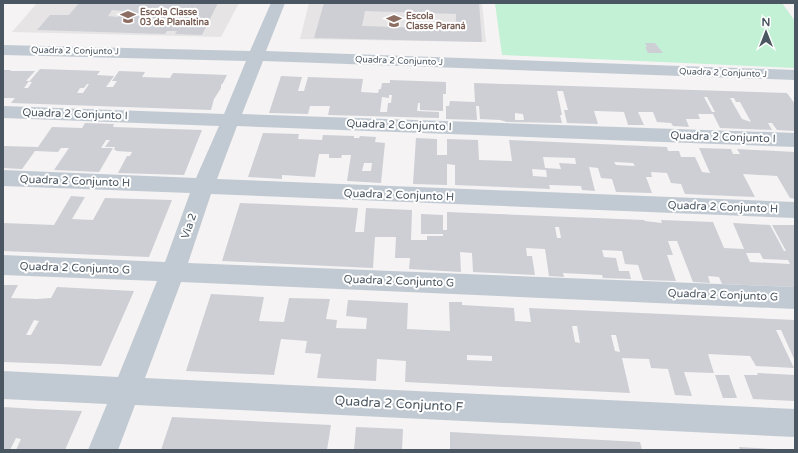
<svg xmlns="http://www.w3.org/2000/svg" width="798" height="453" font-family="'Varela Round',sans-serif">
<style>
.education{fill:#e6e4e5}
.green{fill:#c3f1d5}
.building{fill:#cdcfd5;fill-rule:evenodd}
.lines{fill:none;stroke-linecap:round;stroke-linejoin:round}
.street{fill:#c1cad2;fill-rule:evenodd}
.labels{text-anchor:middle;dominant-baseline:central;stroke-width:4;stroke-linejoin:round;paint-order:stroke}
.far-education-label{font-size:9px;font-weight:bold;fill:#785e54;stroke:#fff;text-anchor:start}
.far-street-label{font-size:9px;fill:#4a5661;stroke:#fff}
.street-label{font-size:11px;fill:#4a5661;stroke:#fff}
.near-street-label{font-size:13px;fill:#4a5661;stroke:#fff}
</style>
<rect width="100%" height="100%" fill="#f5f3f3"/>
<g class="education">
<path d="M37 3H239L221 37 12 32Z"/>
<path d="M309 3H482L486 42 300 39Z"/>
</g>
<path class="green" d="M495 3H782L795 21V68L502 55Z"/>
<g class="building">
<path d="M79 3H218L202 35 175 34 177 31H167L165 34 37 30 50 15H69ZM112 10 123 11 118 17 108 16ZM178 12 188 13 182 22H173Z"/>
<path d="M324 3H479L482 42 314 38ZM365 11 456 14V29L362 26Z"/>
<path d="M645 43H655L663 53H648L645 47H647Z"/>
<path d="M40 69 100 71 97 75 114 76 106 87H113L117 81H112L119 71 145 72 142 77 170 78 173 73 227 75 223 83 221 85V88L214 99 211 110 11 103 15 98H3V70H11L10 71H35L26 81H29L24 88H28L32 82H29ZM87 84H89L83 93H77L80 88H84Z"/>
<path d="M281 76 302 77 298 91H304L308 77 363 79 361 92 378 93 379 89H381L382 83H390V80L446 82V94H443V111L420 110V103H418L417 111 439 112V118L328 115 330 106H310L308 114 269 113ZM389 95H392L391 103H388L387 112H380L382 97 389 98Z"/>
<path d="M474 83 787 93 795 104V131L777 130 772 123H768L772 130 720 128 713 114H698L700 119H686L689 127 673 126 671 123 657 122 653 112H638L644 125H628L624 112 597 111H594L598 124 567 123 564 110H568L563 91H557L562 115H560L562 123 507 122 500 120 480 119 479 106H476L477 120 446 119V106H449L450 101 475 102ZM704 97H707L715 112H712ZM730 98H734L736 102H740L751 122 742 119ZM515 113 523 114 524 120H515Z"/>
<path d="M85 123 114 124 113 127 202 130 184 175 118 173 127 156H130L132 152 116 151V150H114L115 147H105L110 140H106L101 148H113L99 172 54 170 69 148H61L58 152 35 151 22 169 3 168V146L38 147 52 127 82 128Z"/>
<path d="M263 133 299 134 298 139 322 140 323 135 354 136V138H359L360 136 376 137 375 142 385 143 381 183 347 181 351 155H342L341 158H329V154H319L315 177 282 175V179L248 177ZM364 163H372L371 171H362Z"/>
<path d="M416 138 437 139V155H447V139L478 140 479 160 512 161 509 140 667 147 668 151H679L681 157H695L702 172 710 173 699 148 731 149 733 154H740L737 149 795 152V199L790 198 777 176 743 174 755 197 685 194 681 184 671 183 667 173 651 172 652 177H646L652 193 616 192 612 179 601 178 598 168 589 167 595 191 582 190 581 186 549 185 550 189 455 185V165L447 164V185L413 184ZM543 157 575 158 576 164 559 163 561 169 545 168ZM614 162 633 163 635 166 616 165ZM532 169 546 170 547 177 533 176Z"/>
<path d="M71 196 85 197 72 219 93 220 105 198 172 200 149 257 3 251V223L54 225Z"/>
<path d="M240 203 358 208 355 232H364L366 208 412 210 411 240H427V236H443V234H421V214L443 215V230H447V212L644 220 645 221 662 223 661 220 713 222 724 248 744 249 733 223 770 225 784 251H786L772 225H795V287L722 284 719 277 708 276 710 283 693 282 677 241H668L673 255H667L676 281 643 280 638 265 625 264 622 251 602 250 604 257 616 258 619 271H629L631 279 603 278 602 275 563 273 564 277 549 276 545 249 526 248 527 256H532L535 275 473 272 472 253 460 252 461 272 409 269 410 258H395L396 237H375L373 268 222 261ZM555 227H559L561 238H557ZM746 253H760L763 259 788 260 790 264 750 262Z"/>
<path d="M3 285H18L11 298 36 299 51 298 57 287 134 291 101 366 59 364 3 362ZM34 320 39 321 31 335H26Z"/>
<path d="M211 294 264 297 259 321 284 322 289 298 330 299 326 319 337 320 336 328 366 329 367 318 346 316 348 300 408 303 407 329 450 331 449 302H462V305L514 308 515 321 531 322 529 308 795 320V361L781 330H776L794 368 756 366 750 356 708 354 714 373 684 372 692 396 675 395 668 369 651 368 649 359 622 358 630 393 405 382 406 361 377 359 376 381 317 378 321 354 305 353 307 341 281 339 274 375 186 371ZM572 326H577L580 343 575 342ZM611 335H616L620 352 615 351ZM467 355 492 356V361L467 360Z"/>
<path d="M757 373 795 375V401L753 399 744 375H758Z"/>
<path d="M715 375H729L737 398H723Z"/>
<path d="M3 407 36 409 82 411 65 450H16L21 439 16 438 10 450H3Z"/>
<path d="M172 417 331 425 327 450H161Z"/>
<path d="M356 427 403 429 402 450H354Z"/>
<path d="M450 432 640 442 642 450H450Z"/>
<path d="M739 447 771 449V450H740Z"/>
</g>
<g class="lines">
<path class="street" d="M271 3H285L266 51 795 70V80L263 61 242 114 795 133V147L237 126 217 179 795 202V218L211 194 188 263 795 287V309L181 282 145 378 795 409V437L135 405 118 450H88L107 404 3 399V371L118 377 157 281 3 275V255L165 262 190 193 3 186V170L196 178 219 126 3 118V106L224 114 246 61 3 55V45L250 51Z"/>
</g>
<defs>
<g id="school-bare" transform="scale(1.2)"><path d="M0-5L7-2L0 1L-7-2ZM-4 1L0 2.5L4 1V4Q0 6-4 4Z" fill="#8d6e63" stroke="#fff" stroke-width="2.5" paint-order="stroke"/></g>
</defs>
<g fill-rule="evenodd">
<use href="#school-bare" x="128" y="17"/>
<use href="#school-bare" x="394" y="21"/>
</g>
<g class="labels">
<g class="far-education-label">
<text x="140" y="12">Escola Classe<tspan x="140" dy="10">03 de Planaltina</tspan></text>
<text x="406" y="16">Escola<tspan x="406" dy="10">Classe Paraná</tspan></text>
</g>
<g class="far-street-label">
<text transform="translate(75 51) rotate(1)">Quadra 2 Conjunto J</text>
<text transform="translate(399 61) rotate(2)">Quadra 2 Conjunto J</text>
<text transform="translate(723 73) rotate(2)">Quadra 2 Conjunto J</text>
</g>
<g class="street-label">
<text transform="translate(75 114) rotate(2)">Quadra 2 Conjunto I</text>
<text transform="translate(399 125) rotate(2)">Quadra 2 Conjunto I</text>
<text transform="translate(723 137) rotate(2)">Quadra 2 Conjunto I</text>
<text transform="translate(75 181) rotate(2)">Quadra 2 Conjunto H</text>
<text transform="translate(399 195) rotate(2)">Quadra 2 Conjunto H</text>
<text transform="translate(723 207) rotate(2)">Quadra 2 Conjunto H</text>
<text transform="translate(189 226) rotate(-71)">Via 2</text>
<text transform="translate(75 268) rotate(2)">Quadra 2 Conjunto G</text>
<text transform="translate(399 281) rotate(2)">Quadra 2 Conjunto G</text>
<text transform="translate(723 295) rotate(2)">Quadra 2 Conjunto G</text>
</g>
<g class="near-street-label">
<text transform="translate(399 404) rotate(3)">Quadra 2 Conjunto F</text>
</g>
</g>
<rect width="798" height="453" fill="none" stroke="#4a5661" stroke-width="8"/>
<g transform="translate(766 32)" stroke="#ffffff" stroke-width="3" paint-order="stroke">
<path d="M0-3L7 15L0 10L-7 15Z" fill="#4a5661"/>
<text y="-6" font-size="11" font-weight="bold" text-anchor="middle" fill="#4a5661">N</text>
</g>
</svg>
